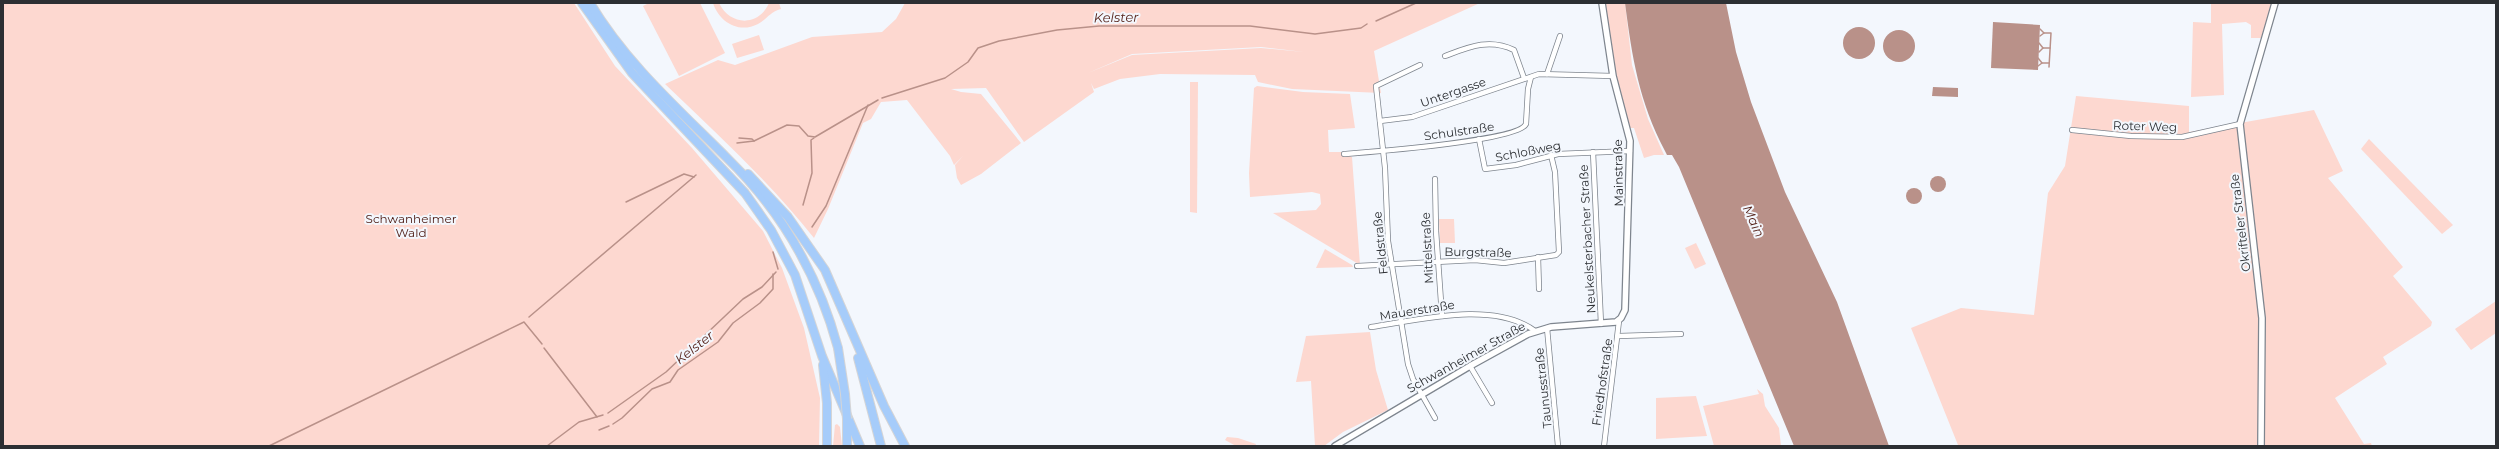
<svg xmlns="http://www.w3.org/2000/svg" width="2499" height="449" font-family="Montserrat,sans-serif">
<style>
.green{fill:#fdd8d0;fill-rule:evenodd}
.water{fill:#b99189}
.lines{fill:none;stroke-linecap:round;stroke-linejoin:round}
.stream{stroke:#b99189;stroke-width:1.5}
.minor-casing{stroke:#7e858e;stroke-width:6}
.tertiary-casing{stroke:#7e858e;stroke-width:8}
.trunk-casing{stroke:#d5d5d6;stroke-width:10}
.minor{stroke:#fff;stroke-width:4.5}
.tertiary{stroke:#fff;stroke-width:5.5}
.trunk{stroke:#a6ccfa;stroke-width:8}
.trunk-bridge-casing{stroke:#d5d5d6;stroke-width:10;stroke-linecap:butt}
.trunk-bridge{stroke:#a6ccfa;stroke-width:8}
.labels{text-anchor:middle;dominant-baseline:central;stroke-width:4;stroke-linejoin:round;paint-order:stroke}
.street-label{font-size:12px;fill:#2c2f33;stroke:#f3f7fd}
.park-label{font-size:12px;fill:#4c1911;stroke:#f3f7fd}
.water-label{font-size:13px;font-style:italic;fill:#521e15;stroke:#f3f7fd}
</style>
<rect width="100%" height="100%" fill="#f3f7fd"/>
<g class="green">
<path d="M3 3H574L615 66 692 148 763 231 782 268 804 328 820 398 819 446H3Z"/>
<path d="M649 3H700L725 53 679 76 643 6Z"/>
<path d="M713 3H719C730 26 759 27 769 3H779L781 9C770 12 767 19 758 24 739 34 719 22 713 3Z"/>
<path d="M905 3H1480L1374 51 1381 93 1292 89 1258 82 1255 75 1160 74 1120 79 1094 89 1091 83 1094 92 1024 142 986 88 951 89 961 92 981 94 1021 143 981 174 961 185 957 178 955 165 963 156 954 165 950 156 907 100 881 102 871 119 863 123 828 209 814 238C769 181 716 133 665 84L718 60 735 65 812 37 882 32 896 19ZM1261 47 1304 52 1261 48 1132 55 1088 73 1132 54Z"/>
<path d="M1602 3H1625L1632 65 1648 119 1664 155H1654L1644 158 1634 128H1628L1608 43Z"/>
<path d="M2211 3H2272L2261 38H2251V25L2246 22 2222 24 2224 95 2191 97 2193 22 2211 23Z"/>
<path d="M759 35 764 50 737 58 732 44Z"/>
<path d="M1190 82H1198L1197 213 1190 212Z"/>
<path d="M1257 86 1303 92 1350 94 1355 128 1328 130 1329 152H1341L1352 157 1360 265 1273 213 1316 210 1321 204 1320 194 1312 192 1250 197 1249 173 1254 88Z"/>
<path d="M2076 96 2189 106V132L2314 110 2343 171 2328 178 2403 267 2393 276 2432 322 2431 326 2383 357 2387 364 2335 398 2364 444 2371 443 2372 446 1958 445 1911 328 1961 308 2034 315 2048 193 2065 166Z"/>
<path d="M2369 139 2453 225 2442 234 2361 149Z"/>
<path d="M1439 219H1454L1455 243H1440Z"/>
<path d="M1696 243 1706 264 1695 269 1685 248Z"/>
<path d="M1325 249 1352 265 1353 267 1316 268Z"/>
<path d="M2496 301V333L2471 350 2455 329Z"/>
<path d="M1370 332 1376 370 1388 410 1343 432 1324 446H1315L1311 381 1296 382 1306 336Z"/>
<path d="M1757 389 1763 394 1765 406 1779 428 1781 446H1714L1703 406 1759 394Z"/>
<path d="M1696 396 1707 436 1656 439V398Z"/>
<path d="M837 424 840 427 842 446H833L835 425Z"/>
<path d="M1227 437 1238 438 1256 444 1255 446H1236L1225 440Z"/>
</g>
<g class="water">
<path d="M1625 3H1726L1736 52 1751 102 1785 192 1837 302 1889 446H1794L1679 167 1672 155H1667L1665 151C1639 102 1632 57 1625 3Z"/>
<path d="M1993 22 2040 25 2038 70 1991 68Z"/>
<circle cx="1859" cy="43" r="16"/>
<circle cx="1899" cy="46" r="16"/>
<path d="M1933 87 1958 88V97L1932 96Z"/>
<circle cx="1938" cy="184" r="8"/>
<circle cx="1914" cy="196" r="8"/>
</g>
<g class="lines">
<g class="stream">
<path d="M1376 21 1416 3"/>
<path d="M2040 29 2044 33"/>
<path d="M2040 36 2044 33H2051L2049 67"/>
<path d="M2039 43 2043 48"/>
<path d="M2039 52 2043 48H2050"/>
<path d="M2038 58 2042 63"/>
<path d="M2038 66 2042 63H2049"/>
<path d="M882 98 945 78 968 62 978 48 999 41 1057 30 1099 26H1250L1315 34 1361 28 1367 24"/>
<path d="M739 138 752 139 754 141"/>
<path d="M737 143 754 141 787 125 799 126 808 136 815 137 878 100"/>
<path d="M626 202 684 174 694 177"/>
<path d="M803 205 812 173 811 140 814 138"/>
<path d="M812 227 826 206 868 105"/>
<path d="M773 252 778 269"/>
<path d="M529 317 696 175"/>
<path d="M544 348 597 417"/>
<path d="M608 413 666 372 743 299 762 287 776 272"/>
<path d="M613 424 622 418 652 389 670 382 678 370 718 342 733 323 760 303 773 289V274"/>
<path d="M599 430 609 426"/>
<path d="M269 446 524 322 542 344"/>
<path d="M547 446 579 422 603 415"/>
</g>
<g class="minor-casing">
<g id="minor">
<path d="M1445 56C1469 47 1489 38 1514 50L1524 78"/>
<path d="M1420 65 1376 86 1385 168 1388 241 1408 364 1413 379 1435 418"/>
<path d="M1547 74 1560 36"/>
<path d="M1380 121 1412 117 1539 74 1613 76"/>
<path d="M2072 130 2131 136 2182 137 2240 124"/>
<path d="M1479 139 1485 169 1516 165 1558 154 1630 151"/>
<path d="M1593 152 1601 324"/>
<path d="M1344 154C1369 152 1519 141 1526 124L1528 89 1531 77"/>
<path d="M1435 179 1436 231 1442 316"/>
<path d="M1538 257 1539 289"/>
<path d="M1357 266 1475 260 1504 263 1556 255 1559 252 1555 172 1551 155"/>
<path d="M1371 327C1418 320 1494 300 1535 331"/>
<path d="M1547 328 1558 446"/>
<path d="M1619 336 1681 334"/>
<path d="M1470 366 1492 403"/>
<path d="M1604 446 1619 321"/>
</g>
</g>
<g class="tertiary-casing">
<g id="tertiary">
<path d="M1335 446 1470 366 1528 334 1551 327 1616 322 1621 318 1625 310 1630 141 1613 76 1602 3"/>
<path d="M2261 446 2262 318 2240 124 2275 3"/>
</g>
</g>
<g class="trunk-casing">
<g id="trunk">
<path d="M582 3 632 73 745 193 771 230 795 275 822 356 860 446"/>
<path d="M590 3C626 63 677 108 726 157 781 210 818 274 838 348"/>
<path d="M748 174 788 217 825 270 884 406 905 446"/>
<path d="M858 358 881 446"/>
<path d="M823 365 827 403V446"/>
<path d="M847 419V446"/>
</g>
</g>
<use href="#minor" class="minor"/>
<use href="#tertiary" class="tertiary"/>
<use href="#trunk" class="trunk"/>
<g class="trunk-bridge-casing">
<path id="trunk-bridge" d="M838 348 845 394 847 419"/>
</g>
<use href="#trunk-bridge" class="trunk-bridge"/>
</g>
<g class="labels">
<g class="street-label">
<text transform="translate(1453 92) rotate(-19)">Untergasse</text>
<text transform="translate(2145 126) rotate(2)">Roter Weg</text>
<text transform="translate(1459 131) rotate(-8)">Schulstraße</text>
<text transform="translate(1528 151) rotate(-11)">Schloßweg</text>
<text transform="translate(1618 173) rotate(-91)">Mainstraße</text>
<text transform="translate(2240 223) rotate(-97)">Okrifteler Straße</text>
<text transform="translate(1587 239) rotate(-93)">Neukelsterbacher Straße</text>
<text transform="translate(1380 243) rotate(-96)">Feldstraße</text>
<text transform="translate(1427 248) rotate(-93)">Mittelstraße</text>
<text transform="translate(1478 252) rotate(1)">Burgstraße</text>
<text transform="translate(1417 310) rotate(-9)">Mauerstraße</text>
<text transform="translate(1466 357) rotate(-29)">Schwanheimer Straße</text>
<text transform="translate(1602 382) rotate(-82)">Friedhofstraße</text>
<text transform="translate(1543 388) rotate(-96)">Taunusstraße</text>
</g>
<g class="park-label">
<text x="411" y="218">Schwanheimer<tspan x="411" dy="14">Wald</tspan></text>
</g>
<g class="water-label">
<text transform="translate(1116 17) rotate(-1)">Kelster</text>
<text transform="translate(1754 221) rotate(65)">Main</text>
<text transform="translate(694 347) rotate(-38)">Kelster</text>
</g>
</g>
<rect width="2499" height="449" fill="none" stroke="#2c2f33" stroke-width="8"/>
</svg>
